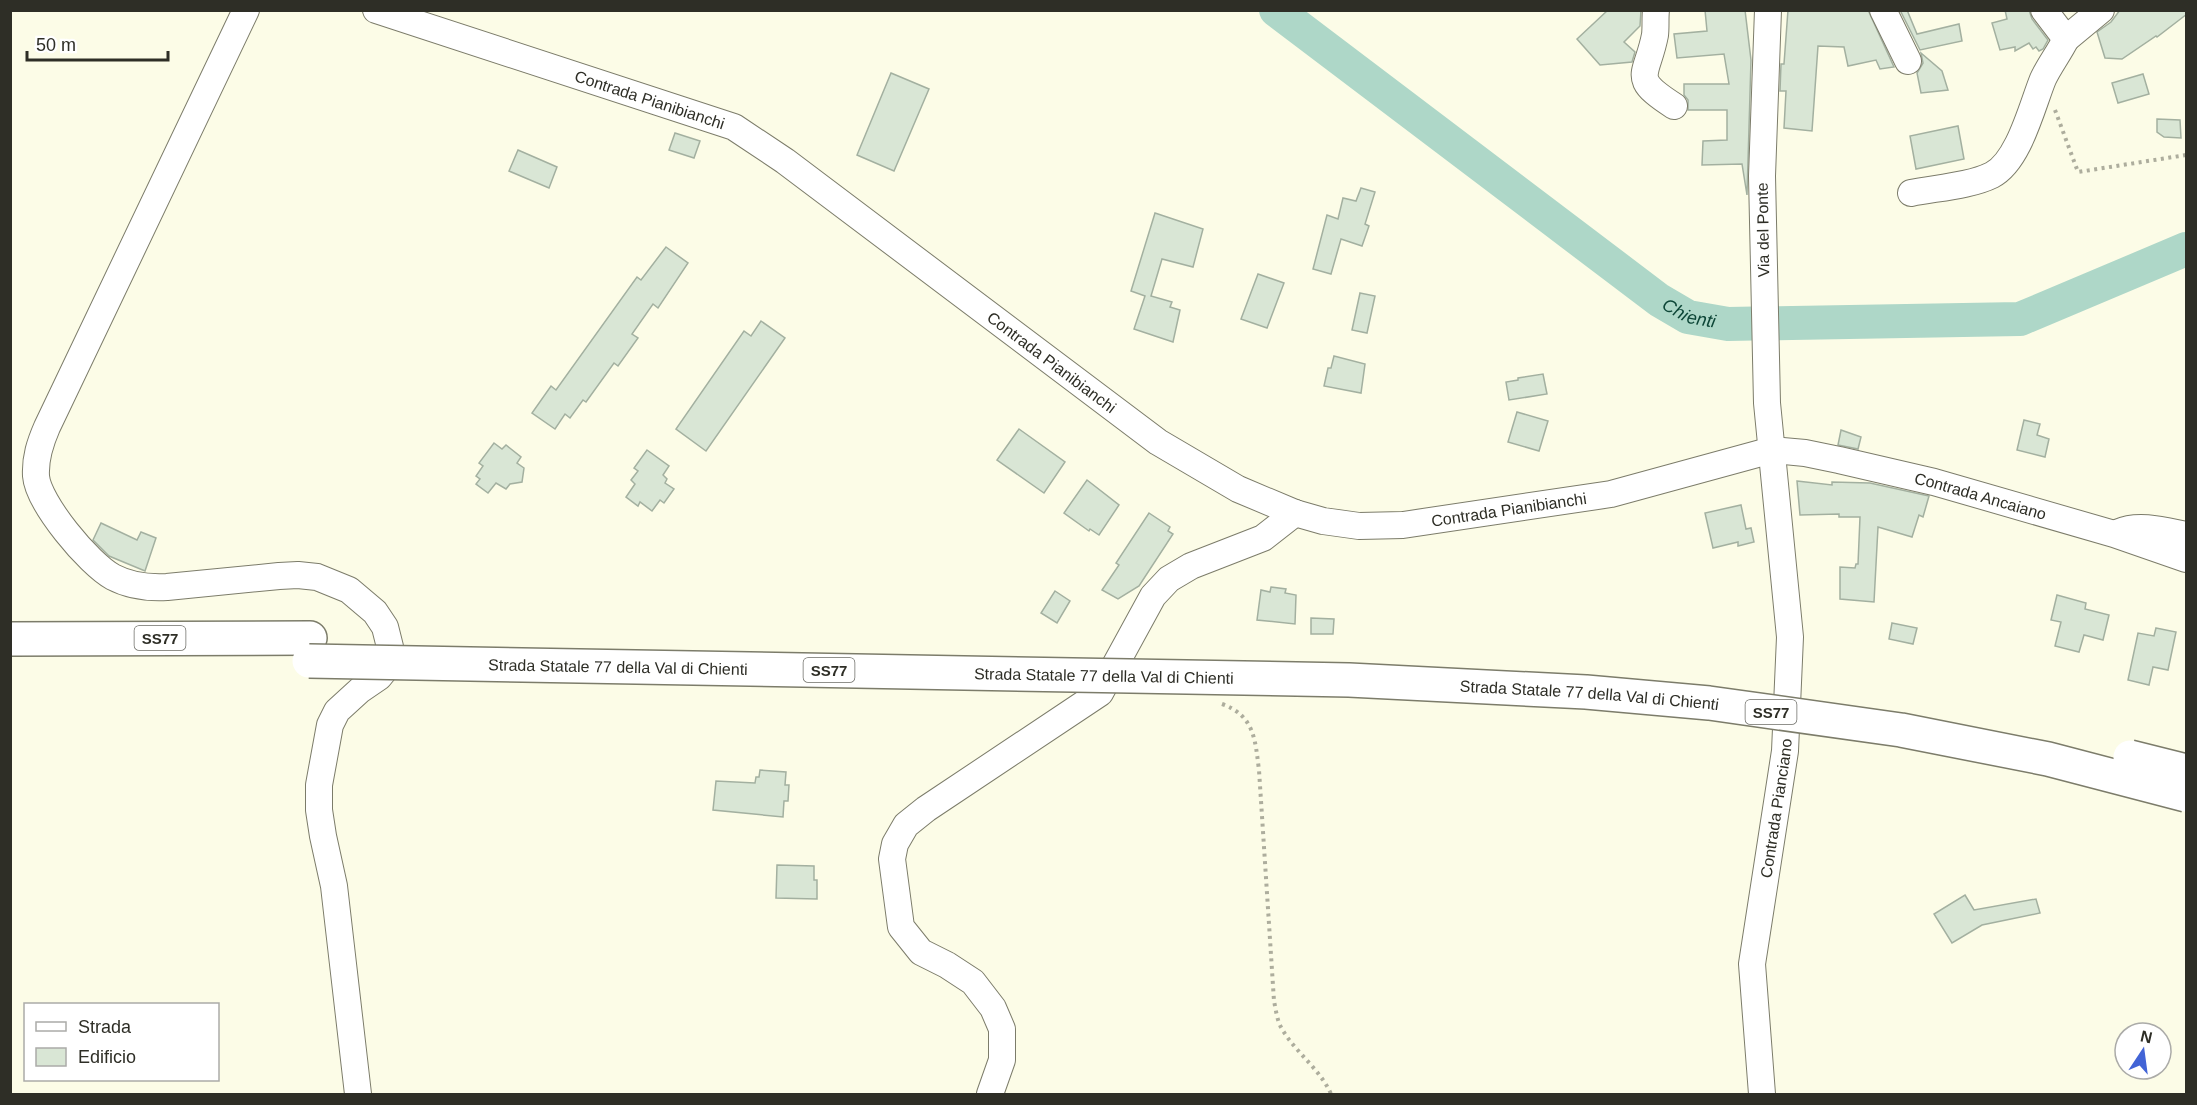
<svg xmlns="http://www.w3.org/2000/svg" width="2197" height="1105" font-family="Arial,sans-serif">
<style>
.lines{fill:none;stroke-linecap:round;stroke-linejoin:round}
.river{stroke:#aed7c8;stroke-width:34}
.building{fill:#d9e6d5;stroke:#a3b0a0;stroke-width:1.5}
.minor-casing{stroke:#7c7c6a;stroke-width:28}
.highway-casing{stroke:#7c7c6a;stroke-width:36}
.path{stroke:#adad9d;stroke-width:4;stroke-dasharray:3 4.5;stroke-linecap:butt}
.minor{stroke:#fff;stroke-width:26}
.highway{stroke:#fff;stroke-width:33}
.highway-bridge-casing{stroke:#7c7c6a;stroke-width:36;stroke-linecap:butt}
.highway-bridge{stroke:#fff;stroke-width:33}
.labels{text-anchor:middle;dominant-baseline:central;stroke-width:4.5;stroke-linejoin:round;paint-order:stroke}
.shield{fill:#fff;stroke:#6d6d67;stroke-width:1.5}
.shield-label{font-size:15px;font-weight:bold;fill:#2e2e26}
.street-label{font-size:16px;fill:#2e2e26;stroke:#fff}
.water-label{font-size:18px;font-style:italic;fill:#0d4637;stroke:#fff}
</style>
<rect width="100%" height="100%" fill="#fcfce7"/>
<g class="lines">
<path class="river" id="s1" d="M1276 10 1659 300 1688 317 1728 324 2020 319 2186 249"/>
</g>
<g class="building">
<path d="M1608 10H1641L1640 26 1624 42 1635 52 1632 62 1600 65 1577 39Z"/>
<path d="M1705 10H1745L1751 60 1747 195 1742 164 1702 165 1703 141 1727 140V110H1688V100L1684 95V84H1729L1724 54 1677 58 1674 34 1707 31Z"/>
<path d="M1788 10H1868L1894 67 1880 69 1876 60 1848 66 1844 47 1818 46 1812 131 1784 128 1786 91H1780L1781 64H1784Z"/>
<path d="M1900 10H1907L1917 34 1959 24 1962 41 1920 50Z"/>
<path d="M2005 10H2029L2032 19 2048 40 2043 49 2039 51 2036 47 2033 49 2029 43 2015 51V47L2000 50 1992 23 2007 19Z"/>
<path d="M2120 10H2187V14L2157 37 2156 36 2122 59 2105 58 2097 32 2111 22Z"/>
<path d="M1921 53 1942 71 1948 90 1921 93 1917 73 1923 63Z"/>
<path d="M891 73 929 89 894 171 857 155Z"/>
<path d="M2143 74 2149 94 2118 103 2112 83Z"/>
<path d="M2157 119 2180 120 2181 138 2164 137 2157 132Z"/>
<path d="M1958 126 1964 159 1916 169 1910 136Z"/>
<path d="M675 133 700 141 694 158 669 150Z"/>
<path d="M518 150 557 167 549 188 509 171Z"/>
<path d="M1361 188 1375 192 1365 224 1369 226 1362 246 1341 239 1331 274 1313 269 1327 215 1338 219 1343 198 1356 201Z"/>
<path d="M1155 213 1203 229 1193 267 1162 259 1151 296 1172 302 1170 307 1180 310 1173 342 1134 329 1145 296 1131 291Z"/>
<path d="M666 247 688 263 658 308 653 304 632 334 638 338 618 366 614 363 586 402 583 400 570 418 565 414 555 429 532 413 551 386 556 390 637 277 641 280Z"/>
<path d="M1258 274 1284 283 1267 328 1241 319Z"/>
<path d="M1360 293 1375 296 1367 333 1352 330Z"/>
<path d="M761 321 785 338 706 451 676 429 744 331 751 336Z"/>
<path d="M1334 356 1365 364 1361 393 1324 386 1328 368H1331Z"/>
<path d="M1543 374 1547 394 1509 400 1506 382 1518 380V378Z"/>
<path d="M1517 412 1548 421 1539 451 1508 442Z"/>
<path d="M2024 420 2040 424 2037 435 2049 439 2045 457 2017 450Z"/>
<path d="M1019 429 1065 462 1044 493 997 460Z"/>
<path d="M1841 430 1861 437 1858 449 1838 445Z"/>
<path d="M494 443 502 449 506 445 521 457 517 463 524 468 522 482 510 484 506 489 496 483 488 493 476 484 480 479 476 476 483 466 479 463Z"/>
<path d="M647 450 669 466 663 475 667 479 665 483 674 489 664 503 660 500 652 511 640 502 638 506 626 497 635 484 631 480 638 471 634 468Z"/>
<path d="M1087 480 1119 505 1099 535 1090 529 1089 531 1064 513Z"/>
<path d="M1797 481 1832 485V482L1870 483 1929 496 1923 517 1919 515 1912 537 1878 527 1874 602 1840 599V567L1855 568 1856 564H1858L1860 517H1839V514L1800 515Z"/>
<path d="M1741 505 1746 529 1751 528 1754 542 1738 546V542L1713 548 1705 513Z"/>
<path d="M1149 513 1170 527 1168 531 1173 534 1139 586 1118 599 1102 590 1119 565 1116 563Z"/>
<path d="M101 523 137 540 141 532 156 538 145 571 109 556 93 540Z"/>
<path d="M1271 587 1286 589 1285 593 1296 595 1295 624 1257 620 1261 590 1270 592Z"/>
<path d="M1055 591 1070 601 1057 623 1041 613Z"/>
<path d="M2057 595 2086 603 2085 609 2109 615 2103 640 2084 635 2079 652 2055 646 2061 622 2051 620Z"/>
<path d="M1311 618 1334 619 1333 634H1311Z"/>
<path d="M1892 623 1917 628 1913 644 1889 639Z"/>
<path d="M2156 628 2176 632 2168 670 2153 667 2149 685 2128 680 2138 633 2154 636Z"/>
<path d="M760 770 786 772 785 785H789L788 801H784L783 817 713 810 716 781 755 783 756 777H759Z"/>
<path d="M777 865 814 866V880H817V899L776 898Z"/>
<path d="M1965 895 1974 910 2036 899 2040 913 1982 925 1952 943 1934 914Z"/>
</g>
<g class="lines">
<g class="minor-casing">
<g id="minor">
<path d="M246 10 47 427C40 443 35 458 36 476 38 503 89 564 113 577 130 586 148 588 167 587L279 576 298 575 317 577 349 590 375 612 385 627 390 647 388 666 379 677 360 690 337 711 330 725 319 785V810L323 836 334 886 358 1094"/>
<path id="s2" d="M376 10 734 127 785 161 1158 442 1238 489 1295 513 1323 521 1359 526 1403 525 1611 494 1772 450 1805 453 1839 460 1934 482 2114 534 2186 559"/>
<path d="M1656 10C1655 18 1656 27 1655 35 1647 77 1629 77 1674 106"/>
<path d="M1883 10 1908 61"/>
<path d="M2044 10 2066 39 2101 10"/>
<path d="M1911 193C1935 188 1970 186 1992 175 2019 161 2032 106 2043 79 2049 66 2059 53 2066 39"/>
<path d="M2119 532C2139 523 2166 531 2186 535"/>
<path d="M990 1094 1002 1060V1029L993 1008 973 982 947 965 921 952 901 927 892 859 895 844 906 825 926 809 1100 693 1153 596 1169 579 1191 566 1263 538 1295 513"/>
<path id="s3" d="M1762 1094 1752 964 1785 751 1790 637 1767 403 1762 176 1768 10"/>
</g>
</g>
<g class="highway-casing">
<path id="highway" d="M10 639 310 638"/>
</g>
<g class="path">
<path d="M2055 110 2078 172 2186 155"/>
<path d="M1222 704C1255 716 1255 740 1259 770L1274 1001C1276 1010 1277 1021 1282 1029 1296 1053 1320 1069 1331 1094"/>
</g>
<use href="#minor" class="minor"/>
<use href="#highway" class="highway"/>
<g class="highway-bridge-casing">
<g id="highway-bridge">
<path id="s4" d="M309 661 1349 680 1586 692 1709 703 1901 730 2048 759 2186 795"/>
<path d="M2130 757 2186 771"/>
</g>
</g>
<use href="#highway-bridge" class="highway-bridge"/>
</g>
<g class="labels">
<g class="shield">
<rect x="134.5" y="626" width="51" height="24" rx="4.5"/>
<rect x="803.5" y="658" width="51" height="24" rx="4.5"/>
<rect x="1745.5" y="700" width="51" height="24" rx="4.5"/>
</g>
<g class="shield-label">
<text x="160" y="638">SS77</text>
<text x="829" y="670">SS77</text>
<text x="1771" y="712">SS77</text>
</g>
<g class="street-label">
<text stroke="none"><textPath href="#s2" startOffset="288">Contrada Pianibianchi</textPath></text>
<text transform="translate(1763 230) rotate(-91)">Via del Ponte</text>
<text stroke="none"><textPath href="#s2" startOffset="772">Contrada Pianibianchi</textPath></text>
<text stroke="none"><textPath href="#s2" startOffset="1760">Contrada Ancaiano</textPath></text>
<text stroke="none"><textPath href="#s2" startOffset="1276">Contrada Pianibianchi</textPath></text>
<text stroke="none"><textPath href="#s4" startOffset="309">Strada Statale 77 della Val di Chienti</textPath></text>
<text stroke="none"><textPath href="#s4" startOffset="795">Strada Statale 77 della Val di Chienti</textPath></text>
<text stroke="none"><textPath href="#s4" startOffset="1281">Strada Statale 77 della Val di Chienti</textPath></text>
<text stroke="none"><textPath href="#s3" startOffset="288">Contrada Pianciano</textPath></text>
</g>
<g class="water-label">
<text stroke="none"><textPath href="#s1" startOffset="514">Chienti</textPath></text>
</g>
</g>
<rect width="2197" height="1105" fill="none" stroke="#2e2e26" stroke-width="24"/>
<rect x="24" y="1003" width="195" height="78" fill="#ffffff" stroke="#ababa8" stroke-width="1.5"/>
<rect x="36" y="1022" width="30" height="9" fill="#ffffff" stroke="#ababa8" stroke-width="1.5"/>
<text x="78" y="1033" font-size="18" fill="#2e2e26">Strada</text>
<rect x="36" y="1048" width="30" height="18" fill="#d9e6d5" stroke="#ababa8" stroke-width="1.5"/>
<text x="78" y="1063" font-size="18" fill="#2e2e26">Edificio</text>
<g transform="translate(2143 1051) rotate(13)"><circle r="28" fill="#ffffff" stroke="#ababa8" stroke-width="1.5"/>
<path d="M0-4.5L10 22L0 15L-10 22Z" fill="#4264d6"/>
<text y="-9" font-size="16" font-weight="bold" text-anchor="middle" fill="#2e2e26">N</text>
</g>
<path d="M27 51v9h141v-9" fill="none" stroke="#2e2e26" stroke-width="3"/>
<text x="36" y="51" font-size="18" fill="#2e2e26" stroke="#ffffff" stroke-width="4.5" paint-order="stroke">50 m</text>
</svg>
